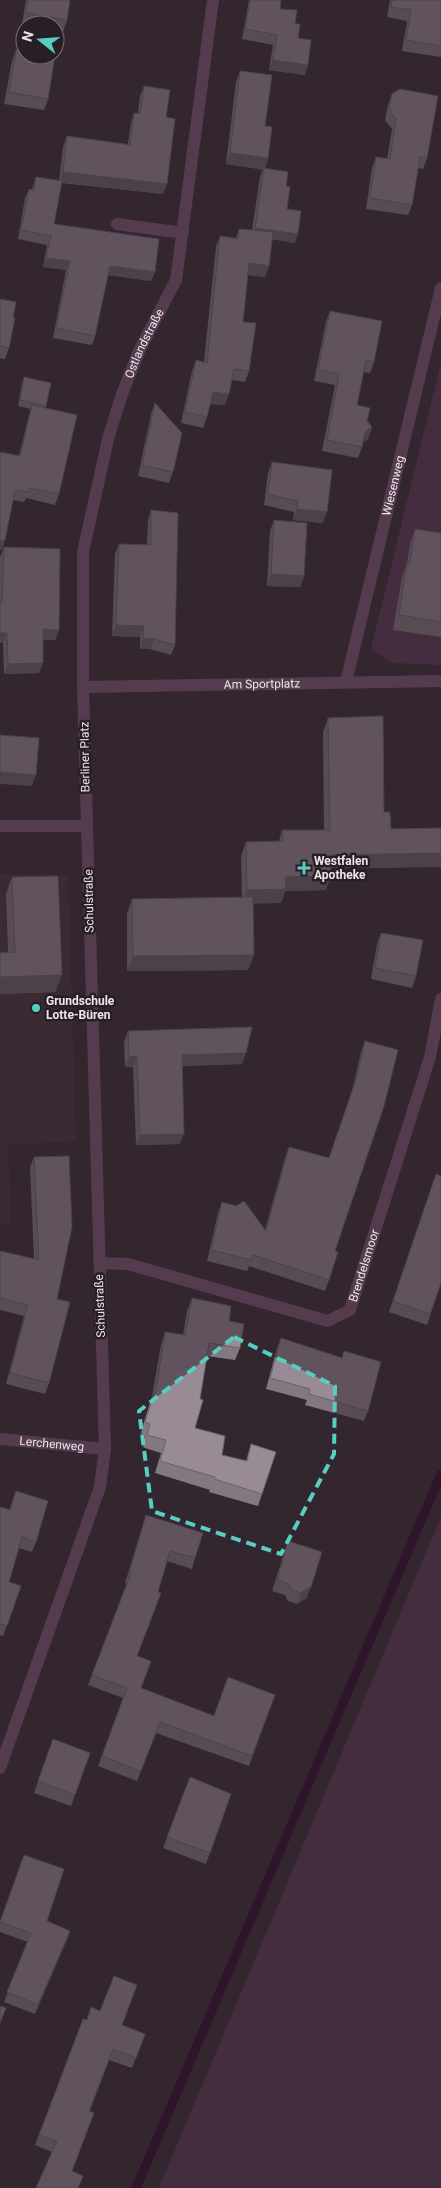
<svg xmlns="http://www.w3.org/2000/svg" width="441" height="2188" font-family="Roboto,sans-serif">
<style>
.built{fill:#402f3b}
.green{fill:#593651}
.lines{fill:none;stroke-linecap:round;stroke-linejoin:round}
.stream{stroke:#2c0125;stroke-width:9}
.service{stroke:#7d5774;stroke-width:12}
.minor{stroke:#7d5774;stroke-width:12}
.wall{fill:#847880}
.shaded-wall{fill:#6b6168}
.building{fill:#998b95;stroke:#6b6168}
.marked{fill:none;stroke:#57cec1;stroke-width:4;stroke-dasharray:10 6;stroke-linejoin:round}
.poi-dot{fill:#57cec1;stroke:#281e26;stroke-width:2}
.labels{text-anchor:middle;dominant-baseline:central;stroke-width:5;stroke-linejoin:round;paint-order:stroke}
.street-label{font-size:12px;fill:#ece5ea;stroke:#281e26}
.poi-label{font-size:12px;font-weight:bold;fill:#ece5ea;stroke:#281e26;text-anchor:start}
</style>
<rect width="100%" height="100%" fill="#33272f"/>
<path class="built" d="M0 874 68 875 76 1141 8 1145 11 1226 0 1224Z"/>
<g class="green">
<path d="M441 362V665L392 663 371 649Z"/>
<path d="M441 1517V2188H159Z"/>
</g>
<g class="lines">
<path class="stream" d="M136 2188 441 1474"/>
<path class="service" d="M117 224 183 233"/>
<g class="minor">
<path id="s1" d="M346 682 441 288"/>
<path id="s2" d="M83 687 441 681"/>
<path d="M0 826H87"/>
<path id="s3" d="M99 1263 128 1264 328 1321 350 1310 430 1057 441 999"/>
<path id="s4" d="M0 1439 105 1449"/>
<path id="s5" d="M0 1768 100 1487 105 1449 83 687V552L108 439 122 394 140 349 176 280 213 0"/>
</g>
</g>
<g class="wall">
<path d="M26 0H70L67 20 63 32 55 30V25H26L22 24Z"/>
<path d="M249 0H281L280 9 295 24 305 75 269 70 273 45 242 39Z"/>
<path d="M390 0H441V57L402 51 407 21 387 17Z"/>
<path d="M16 50 48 99 44 110 4 104 12 61Z"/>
<path d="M240 71 265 126 268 158 265 169 286 186 287 209 295 243 272 239 269 266 265 277 248 275 243 322 249 371 245 382 232 380 225 405 210 404 207 417 203 428 181 423 192 371 196 360 204 362 216 247 220 236 236 238 239 229 252 230 260 177 263 169 226 164 236 82Z"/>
<path d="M144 86 166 117 167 184 163 194 62 183 54 224 155 272 151 281 108 275 95 336 92 345 53 338 66 270 43 267 47 245 18 239 25 198 29 189H32L36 177 59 181 63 147 67 136 128 144 131 123 134 113H138L140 96Z"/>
<path d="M392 94 427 158 423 169 418 168 412 205 408 215 366 209 372 168 376 157 387 159 392 129 385 120 388 105Z"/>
<path d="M0 299 13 318 9 348 5 359 0 358Z"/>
<path d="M330 311 374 362 370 373 364 372 357 405 372 427 368 439 363 442 362 447 358 458 322 451 335 385 314 381 326 322Z"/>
<path d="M24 377 46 406 45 408 59 494 55 505 26 498 24 502 13 500 2 550 19 456 29 415 31 409 18 406 22 383Z"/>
<path d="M155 403 173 472 169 483 138 476 151 414Z"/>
<path d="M272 462 323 523 293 520 294 512 264 505 268 473Z"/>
<path d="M151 510 175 645 171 655 150 649H140V637L112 636 115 554 119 544 147 545 148 521Z"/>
<path d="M274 520 304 576 300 587 267 586 270 531Z"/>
<path d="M415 529 441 533V637L393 630 402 577 407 563 410 544Z"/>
<path d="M4 547 59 630 55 640H43V663L39 673 4 674 3 643H0V557Z"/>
<path d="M328 718 384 812 391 829 441 828V867L331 868 326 890 285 891 281 903H253L248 970 127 971V914L132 899 242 898 241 856 246 842 279 841 282 830H324L323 732Z"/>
<path d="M12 877 55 992 0 994V953L8 952 6 894Z"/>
<path d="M381 933 416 976 412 988 371 979 377 944Z"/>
<path d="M128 1031 242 1064 182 1066 180 1144 136 1145 133 1067H125L124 1042Z"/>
<path d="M365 1041 335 1251 329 1280 325 1291 249 1266 247 1271 207 1261 218 1213 222 1202 236 1206 265 1230 285 1158 289 1147 329 1158 352 1091 361 1052Z"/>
<path d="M34 1157 57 1299 49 1383 45 1394 6 1384 24 1316 0 1310V1251L34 1259 30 1168Z"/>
<path d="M436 1174 441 1283 427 1325 389 1312Z"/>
<path d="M192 1298 229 1321 240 1348 235 1360 207 1356 195 1428 222 1455 246 1461 251 1444 262 1494 258 1506 209 1492 210 1490 155 1473 161 1453 142 1447 145 1436 140 1435 152 1396 161 1345 165 1332 183 1335 187 1311Z"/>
<path d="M281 1338 342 1358 344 1351 368 1411 364 1421 305 1405 307 1400 266 1389 277 1348Z"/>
<path d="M16 1491 36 1542 32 1552 19 1548 9 1582 21 1586 3 1636 0 1635V1507L9 1510Z"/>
<path d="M146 1515 195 1558 192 1569 167 1561 137 1656 141 1688 214 1716 275 1695 249 1766 156 1733 137 1781 98 1766 123 1698 88 1685 127 1583H125Z"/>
<path d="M288 1541 307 1598 297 1604 288 1601 285 1595 272 1591Z"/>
<path d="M53 1739 90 1753 71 1806 34 1793Z"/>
<path d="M190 1777 231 1794 206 1864 163 1848Z"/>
<path d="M0 1921H47L70 1931 35 2014 4 2002 28 1942 0 1932Z"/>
<path d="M86 2020 122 2025 145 2034 132 2068 109 2060 90 2111 72 2171 79 2188 52 2152 35 2145 53 2098Z"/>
</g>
<g class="shaded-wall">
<path d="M273 60 308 65 305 75 269 70Z"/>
<path d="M230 153 268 158 264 170 226 164Z"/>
<path d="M63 172 167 184 163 194 59 182Z"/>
<path d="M255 228 298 234 295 243 252 236Z"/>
<path d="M46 258 70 261 66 270 43 267Z"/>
<path d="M249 263 269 266 265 277 246 274Z"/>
<path d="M110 266 155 272 151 281 107 275Z"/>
<path d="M213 392 229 394 225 405 209 403Z"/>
<path d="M372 427 368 439 361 443 365 432Z"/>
<path d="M297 509 327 512 323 523 293 520Z"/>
<path d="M0 540H5L2 550H0Z"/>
<path d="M271 574 304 576 300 587 267 586Z"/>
<path d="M116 625 144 626 140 637 112 636Z"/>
<path d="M43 629 59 630 55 640 39 639Z"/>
<path d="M0 633H7L3 643H0Z"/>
<path d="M143 638 154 639 150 649H140Z"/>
<path d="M43 663 39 673 4 674 8 664Z"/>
<path d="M0 772 36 775 32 786 0 784Z"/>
<path d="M441 853V867L325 868 330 855Z"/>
<path d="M331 876 326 890 285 891 281 903 242 904 247 890 285 877Z"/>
<path d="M254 955 248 970 127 971 133 956Z"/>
<path d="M62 975 55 992 0 994V977Z"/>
<path d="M246 1053 242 1064 178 1066 182 1055Z"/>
<path d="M137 1056 133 1067H125L129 1057Z"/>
<path d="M184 1134 180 1144 136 1145 140 1135Z"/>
<path d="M311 1587 307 1598 297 1604 301 1593Z"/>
<path d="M70 1931 67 1940 35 2014 38 2005Z"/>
</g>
<g class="building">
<path d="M28 0H70L67 20 26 13Z"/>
<path d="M250 0H281L280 9 297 10 295 24H300L298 38 311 40 308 65 273 60 277 35 245 29Z"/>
<path d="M392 0H441V46L406 40 411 10 391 7Z"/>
<path d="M25 43V55H54L55 56 48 99 9 92 16 50Z"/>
<path d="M240 71 272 75 265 126 272 127 268 158 230 153Z"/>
<path d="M144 86 170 90 166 117 175 119 167 184 63 172 67 136 130 145 134 113 140 114Z"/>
<path d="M400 89 438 96 427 158 420 157 412 205 370 198 376 157 390 159 396 119 389 109 392 94Z"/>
<path d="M264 168 288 172 286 186 290 187 287 209 301 211 298 234 255 228Z"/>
<path d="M36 177 62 181 54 224 159 239 155 272 110 266 95 336 56 328 70 261 46 258 51 236 21 230 29 189 34 190Z"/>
<path d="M239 229 273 232 269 266 249 263 243 322 256 323 249 371 234 369 229 394 213 392 207 417 185 412 196 360 207 363 220 236 238 239Z"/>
<path d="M0 299 16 302 13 318H15L9 348 0 346Z"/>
<path d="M330 311 382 321 374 362 366 360 357 405 370 408 367 421 372 427 365 432 362 447 327 440 339 374 318 370Z"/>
<path d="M24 377 51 383 46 406 20 400Z"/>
<path d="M155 403 182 433 173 472 142 465Z"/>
<path d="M32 405 77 415 59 494 29 488 28 492 15 490 5 540H0V452L20 456Z"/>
<path d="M272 462 332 470 327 512 297 509 298 501 268 494Z"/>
<path d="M151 510 178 513 175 645 154 639 143 638 144 626 116 625 119 544 151 545Z"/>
<path d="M274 520 307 523 304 576 271 574Z"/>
<path d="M415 529 441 533V622L399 615 407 563H410Z"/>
<path d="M4 547 60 549 59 630 43 629V663L8 664 7 633H0V601H2Z"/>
<path d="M383 716 384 812H390L391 829 441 828V853L330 855 331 876 285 877 286 889 247 890 246 842 283 841 282 830H330L328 718Z"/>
<path d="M0 735 39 738 36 775 0 772Z"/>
<path d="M58 876 62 975 0 977V953L15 952 12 877Z"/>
<path d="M253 897 254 955 133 956 132 899Z"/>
<path d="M381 933 423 940 416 976 375 968Z"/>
<path d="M252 1027 246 1053 182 1055 184 1134 140 1135 137 1056 129 1057 128 1031Z"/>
<path d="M365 1041 398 1050 384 1106 335 1251 338 1252 329 1280 253 1255 251 1260 211 1250 222 1202 236 1206 244 1201 266 1231 289 1147 329 1158 356 1080Z"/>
<path d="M69 1156 72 1227 57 1299 70 1302 49 1383 10 1373 28 1305 0 1298V1251L39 1260 34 1157Z"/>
<path d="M436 1174 441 1176V1283L430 1314 393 1301Z"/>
<path d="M192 1298 231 1306 229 1321 244 1324 240 1348 209 1343 200 1399 203 1400 195 1428 225 1436 222 1455 247 1461 251 1444 276 1452 262 1494 214 1479 215 1477 160 1461 166 1440 147 1435 150 1424 145 1422 157 1384 165 1332 185 1335Z"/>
<path d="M281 1338 342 1358 344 1351 381 1362 368 1411 309 1394 310 1389 270 1378Z"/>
<path d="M16 1491 48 1501 36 1542 22 1537 9 1582 21 1586 7 1626 0 1624V1507L10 1510Z"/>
<path d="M146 1515 203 1533 195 1558 170 1551 158 1592 161 1593 137 1656 151 1661 141 1688 214 1716 228 1677 275 1695 252 1756 160 1722 141 1771 102 1756 127 1688 92 1675 131 1573H129Z"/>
<path d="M288 1541 322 1552 311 1587 301 1593 292 1590 289 1584 277 1580Z"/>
<path d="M53 1739 90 1753 75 1795 38 1781Z"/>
<path d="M190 1777 231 1794 210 1853 167 1837Z"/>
<path d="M24 1855 64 1869 47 1921 70 1931 38 2005 7 1992 31 1933 0 1922Z"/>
<path d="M114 1976 137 1985 122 2025 145 2034 136 2058 113 2049 89 2111 94 2113 72 2171 83 2176 78 2188H36L57 2141 39 2135 83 2019 87 2020 91 2007 100 2011Z"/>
<path d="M0 2006 6 2008 0 2023Z"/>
</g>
<path d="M0 0H441V2188H0ZM234 1337 335 1386 334 1454 281 1554 152 1511 139 1411Z" fill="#33272f" fill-opacity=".55" fill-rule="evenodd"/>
<path class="marked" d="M234 1337 335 1386 334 1454 281 1554 152 1511 139 1411Z"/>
<g class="poi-dot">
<path d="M301.5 860.5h5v5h5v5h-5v5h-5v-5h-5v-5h5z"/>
<circle cx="36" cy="1008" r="5"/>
</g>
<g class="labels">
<g class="street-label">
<text stroke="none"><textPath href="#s5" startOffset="1452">Ostlandstraße</textPath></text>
<text stroke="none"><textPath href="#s1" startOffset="202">Wiesenweg</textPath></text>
<text stroke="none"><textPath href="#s2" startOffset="179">Am Sportplatz</textPath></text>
<text transform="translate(85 757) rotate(-91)">Berliner Platz</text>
<text transform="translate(89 901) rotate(-91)">Schulstraße</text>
<text stroke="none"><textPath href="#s3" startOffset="308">Brendelsmoor</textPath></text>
<text transform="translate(100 1306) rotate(-92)">Schulstraße</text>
<text stroke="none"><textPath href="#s4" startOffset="52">Lerchenweg</textPath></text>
</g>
<g class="poi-label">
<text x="314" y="861">Westfalen<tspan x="314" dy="14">Apotheke</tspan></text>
<text x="46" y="1001">Grundschule<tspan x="46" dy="14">Lotte-Büren</tspan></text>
</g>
</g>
<g transform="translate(40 40) rotate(287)"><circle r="24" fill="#281e26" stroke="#766e74"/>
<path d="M0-4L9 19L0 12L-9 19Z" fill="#57cec1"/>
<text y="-8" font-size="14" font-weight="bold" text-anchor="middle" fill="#ece5ea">N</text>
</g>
</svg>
